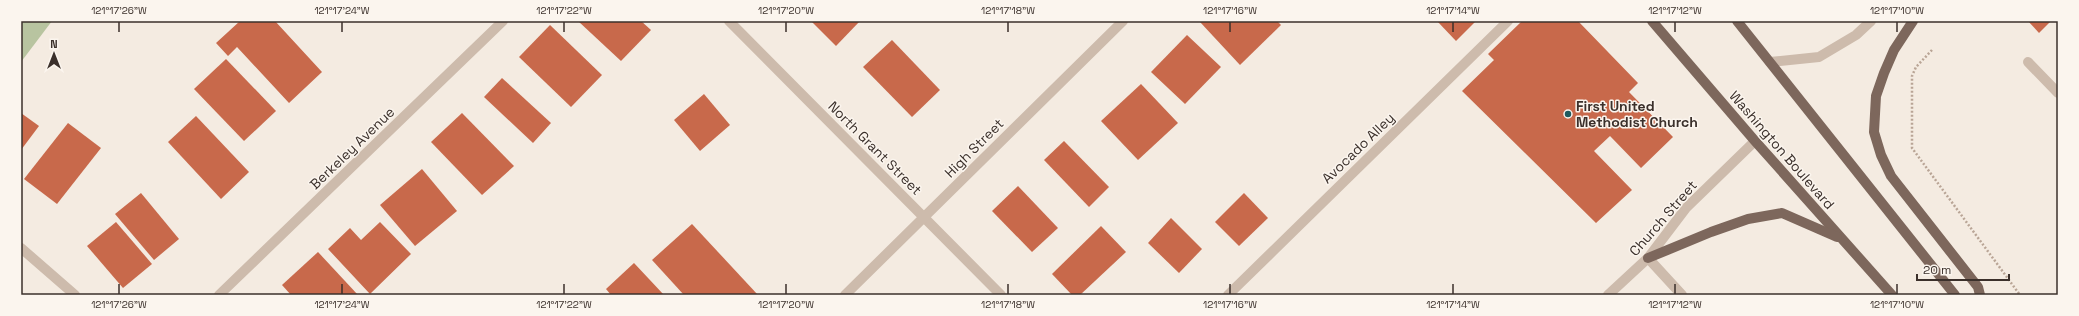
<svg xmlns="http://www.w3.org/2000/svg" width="2079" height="316" font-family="'Space Grotesk',sans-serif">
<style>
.green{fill:#b8c4a0}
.building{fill:#c8694b}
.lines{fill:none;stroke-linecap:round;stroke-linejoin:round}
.path{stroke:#b9a596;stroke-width:2.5;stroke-dasharray:2 2;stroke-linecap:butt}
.minor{stroke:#cdbbac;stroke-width:10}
.major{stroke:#7d675c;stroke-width:10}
.ticks{fill:none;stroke:#3b302b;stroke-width:1.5}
.poi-dot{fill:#1f5a5e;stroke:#fbf5ee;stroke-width:1.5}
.labels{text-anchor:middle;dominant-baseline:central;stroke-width:3;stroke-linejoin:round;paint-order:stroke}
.poi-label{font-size:14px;font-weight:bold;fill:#3b302b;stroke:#fbf5ee;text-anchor:start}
.street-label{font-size:14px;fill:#3b302b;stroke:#fbf5ee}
.neatline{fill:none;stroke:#3b302b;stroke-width:1.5}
.ticks-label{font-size:10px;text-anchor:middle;fill:#3b302b}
</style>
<rect width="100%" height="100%" fill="#f4ebe1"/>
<path class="green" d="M21 21H52L21 62Z"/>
<g class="building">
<path d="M240 21H275L322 72 289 103 237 47 228 56 216 43Z"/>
<path d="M578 21H641L651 30 621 61Z"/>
<path d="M811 21H860L836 46Z"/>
<path d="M1201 21H1277L1281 25 1240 65 1200 22Z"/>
<path d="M1437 21H1476L1456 41Z"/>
<path d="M1522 21H1578L1638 83 1629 92 1673 137 1641 168 1610 136 1594 151 1632 190 1596 223 1462 91 1494 60 1488 54Z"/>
<path d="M2028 21H2051L2039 33Z"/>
<path d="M550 25 602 75 571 107 519 57Z"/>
<path d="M1187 35 1221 67 1185 104 1151 72Z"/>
<path d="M892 40 940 90 912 117 863 67Z"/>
<path d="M226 59 276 111 244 141 194 89Z"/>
<path d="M502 78 551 123 533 143 484 97Z"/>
<path d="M1141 84 1178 123 1138 160 1101 121Z"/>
<path d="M704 94 730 125 700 151 674 120Z"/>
<path d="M21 113 39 126 21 150Z"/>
<path d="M462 113 514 166 482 195 431 142Z"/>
<path d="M196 116 249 172 221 199 168 142Z"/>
<path d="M68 123 101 148 57 204 24 179Z"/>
<path d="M1064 141 1109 187 1089 207 1044 160Z"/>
<path d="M422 169 457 211 415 246 380 205Z"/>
<path d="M1018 186 1058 228 1032 252 992 211Z"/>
<path d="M141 193 179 239 154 260 115 214Z"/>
<path d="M1244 193 1268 218 1239 246 1215 222Z"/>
<path d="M1171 218 1202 249 1179 273 1148 243Z"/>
<path d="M116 222 152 264 123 288 87 246Z"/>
<path d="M380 222 411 254 370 294 328 249 350 228 361 240Z"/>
<path d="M692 224 758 295H684L652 260Z"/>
<path d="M1101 226 1126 252 1080 295H1072L1052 274Z"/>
<path d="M318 252 358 295H291L282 285Z"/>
<path d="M634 263 664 295H611L606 289Z"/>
</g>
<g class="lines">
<path class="path" d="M1932 50 1916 67 1912 76V148L2020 295"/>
<g class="minor">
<path d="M729 21 1001 295"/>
<path d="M1770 62 1819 57 1856 35 1871 21"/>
<path d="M2028 62 2058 93"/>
<path d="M21 248 75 295"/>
<path d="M1648 258 1682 295"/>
<path d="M219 295 503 21"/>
<path d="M845 295 1123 21"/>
<path d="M1228 295 1508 21"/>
<path d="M1608 295 1648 258 1686 208 1755 141"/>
</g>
<g class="major">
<path d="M1652 21 1755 141 1892 295"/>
<path d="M1737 21 1955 295"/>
<path d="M1913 21 1894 50 1884 73 1876 96 1874 132 1881 155 1891 176 1978 287 1980 295"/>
<path d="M1648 258 1711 232 1748 219 1782 213 1837 237"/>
</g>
</g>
<path class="ticks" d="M119 22V32M342 22V32M564 22V32M786 22V32M1008 22V32M1230 22V32M1453 22V32M1675 22V32M1897 22V32M119 284V294M342 284V294M564 284V294M786 284V294M1008 284V294M1230 284V294M1453 284V294M1675 284V294M1897 284V294"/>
<circle class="poi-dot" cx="1568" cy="114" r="4"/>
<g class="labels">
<g class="poi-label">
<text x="1576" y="106">First United<tspan x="1576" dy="16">Methodist Church</tspan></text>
</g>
<g class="street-label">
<text transform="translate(352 148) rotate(-44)">Berkeley Avenue</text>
<text transform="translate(875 148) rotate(45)">North Grant Street</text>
<text transform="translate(974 148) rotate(-45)">High Street</text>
<text transform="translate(1358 148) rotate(-44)">Avocado Alley</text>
<text transform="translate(1782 150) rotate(49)">Washington Boulevard</text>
<text transform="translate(1663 218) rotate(-49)">Church Street</text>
</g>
</g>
<rect width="2079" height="316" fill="none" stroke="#fbf5ee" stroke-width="44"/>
<g transform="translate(54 54)" stroke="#fbf5ee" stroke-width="3" paint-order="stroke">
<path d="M0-3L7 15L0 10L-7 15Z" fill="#3b302b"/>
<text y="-6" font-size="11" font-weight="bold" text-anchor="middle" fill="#3b302b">N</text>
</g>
<path d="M1917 274v6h92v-6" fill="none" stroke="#3b302b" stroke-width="2"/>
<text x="1923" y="274" font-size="12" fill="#3b302b" stroke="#fbf5ee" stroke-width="3" paint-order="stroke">20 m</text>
<rect x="22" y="22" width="2035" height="272" class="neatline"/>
<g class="ticks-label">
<text x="119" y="14">121°17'26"W</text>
<text x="342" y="14">121°17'24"W</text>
<text x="564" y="14">121°17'22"W</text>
<text x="786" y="14">121°17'20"W</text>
<text x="1008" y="14">121°17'18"W</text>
<text x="1230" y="14">121°17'16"W</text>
<text x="1453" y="14">121°17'14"W</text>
<text x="1675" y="14">121°17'12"W</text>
<text x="1897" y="14">121°17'10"W</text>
<text x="119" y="308">121°17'26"W</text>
<text x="342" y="308">121°17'24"W</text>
<text x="564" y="308">121°17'22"W</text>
<text x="786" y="308">121°17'20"W</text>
<text x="1008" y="308">121°17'18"W</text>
<text x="1230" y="308">121°17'16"W</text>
<text x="1453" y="308">121°17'14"W</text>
<text x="1675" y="308">121°17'12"W</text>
<text x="1897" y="308">121°17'10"W</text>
</g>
</svg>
